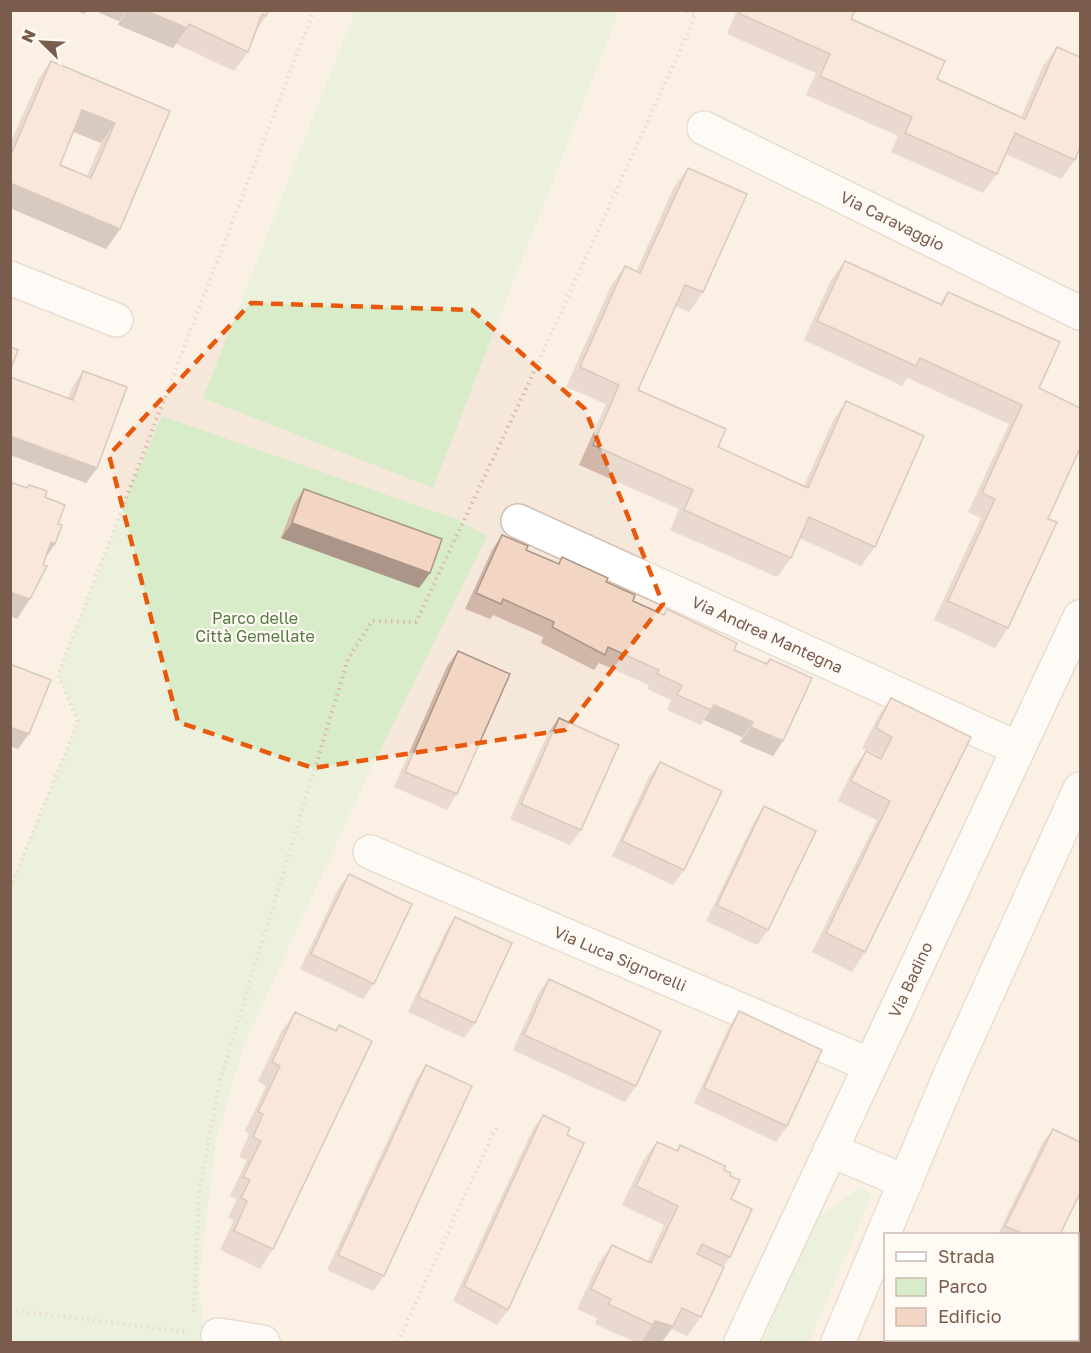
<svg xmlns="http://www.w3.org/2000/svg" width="1091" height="1353" font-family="'Golos Text',sans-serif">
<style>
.residential{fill:#f5e8da;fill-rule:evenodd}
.green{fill:#d8ecc9}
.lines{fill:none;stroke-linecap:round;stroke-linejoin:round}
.street-casing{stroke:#d1beb0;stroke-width:36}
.secondary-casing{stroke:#d6c0b0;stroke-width:36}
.path{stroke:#d9b8a5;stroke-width:4;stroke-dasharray:1.5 4.5;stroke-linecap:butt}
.street{stroke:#fff;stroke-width:33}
.secondary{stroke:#fff;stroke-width:33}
.wall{fill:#d1b7a8;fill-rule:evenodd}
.shaded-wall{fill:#aa9588}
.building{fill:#f3d5c3;stroke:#aa9588;stroke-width:1.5;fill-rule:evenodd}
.marked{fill:none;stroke:#e8590c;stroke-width:4.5;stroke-dasharray:12 8;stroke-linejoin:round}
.labels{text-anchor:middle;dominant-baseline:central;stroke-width:4.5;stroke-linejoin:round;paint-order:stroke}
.street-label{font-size:16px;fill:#7a5c4d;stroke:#fffaf3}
.park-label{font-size:16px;fill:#537a41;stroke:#fffaf3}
</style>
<rect width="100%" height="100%" fill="#fdf6ec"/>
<path class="residential" d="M10 11H1080V1342H11ZM886 1234H1078V1340H886Z"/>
<g class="green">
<path d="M610 10 618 14 433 488 203 398 355 11Z"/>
<path d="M162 416 456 519 487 536 372 766 244 1045 216 1141 199 1277 204 1342H11V884L78 722 58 675 132 483Z"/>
<path d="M860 1187 872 1194 809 1342H762L818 1218Z"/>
</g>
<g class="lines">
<g class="street-casing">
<g id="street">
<path id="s1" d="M704 128 1080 313"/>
<path d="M10 278 116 320"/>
<path id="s2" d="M518 521 1017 748"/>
<path id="s3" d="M370 852 870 1065"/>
<path d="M830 1150 906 1182"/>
<path d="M218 1335 263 1342"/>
<path id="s4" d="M741 1342 1080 617"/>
</g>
</g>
<g class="secondary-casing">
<path id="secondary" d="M838 1342 951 1073 1080 789"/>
</g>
<g class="path">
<path d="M10 888 78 722 58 675 314 10"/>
<path d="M10 1310 188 1332"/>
<path d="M194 1312 199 1192 220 1081 348 659 372 621 416 622 532 376 696 15 684 10"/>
<path d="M398 1342 497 1125"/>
</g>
<use href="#street" class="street"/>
<use href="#secondary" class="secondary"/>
</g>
<g class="wall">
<path d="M93 10H268L266 16 256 31 248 52 234 71 176 44 173 48 118 25 119 21Z"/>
<path d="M737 10H855L851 19 937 79 1021 117 1043 66 1057 47 1075 160 1061 179 1006 154 997 174 983 193 891 152 898 136 806 95 816 73 727 34Z"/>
<path d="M51 61 170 111 120 229 106 249 10 208V144L38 80ZM73 132 101 143 87 176 60 165Z"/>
<path d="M688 168 703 292 689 312 676 306 638 390 718 447 804 486 833 421 846 401 875 547 861 566 799 538 791 558 777 577 670 530 679 509 579 465 606 404 566 387 611 286 625 266 636 272 674 187Z"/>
<path d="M845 261 939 304 948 292 1039 388 1048 519 1008 628 995 648 934 620 981 518 968 512 1009 424 907 378 902 386 804 340 831 280Z"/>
<path d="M83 371 97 468 86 483 68 398 73 386Z"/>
<path d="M304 489 430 573 419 588 281 538 294 504Z"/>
<path d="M502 535 526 550 558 564 562 557 606 582 633 601 663 614 667 609 734 650 766 664 770 659 783 741 773 756 740 742 742 737 704 720 701 725 667 710 671 700 647 689 649 685 599 663 594 670 541 643 543 637 493 615 490 619 465 609 492 550Z"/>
<path d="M458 651 457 794 447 810 394 787 447 666Z"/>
<path d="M891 698 971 737 865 952 852 972 812 952 877 820 838 801 852 771 866 751 878 757 879 756 862 748 878 717Z"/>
<path d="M559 718 581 830 570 845 510 819 548 733Z"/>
<path d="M660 762 684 870 673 885 612 856 649 777Z"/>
<path d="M764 806 768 930 757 945 706 921 754 822Z"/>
<path d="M349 874 374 984 363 999 300 969 338 889Z"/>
<path d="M455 917 475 1023 464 1038 408 1012 445 933Z"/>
<path d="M549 979 636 1086 625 1102 513 1050 538 994Z"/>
<path d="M739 1011 787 1126 776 1142 694 1103 729 1027Z"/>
<path d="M295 1012 335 1031 339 1025 273 1249 260 1269 220 1250 234 1220 228 1218 237 1199 230 1196 247 1160 239 1157 249 1134 245 1131 266 1086 258 1081 281 1032Z"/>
<path d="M426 1065 384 1276 373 1291 327 1270 416 1080Z"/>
<path d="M543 1115 567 1135 508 1310 497 1325 453 1301 532 1131Z"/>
<path d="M1053 1129 1060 1234H998L1042 1144Z"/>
<path d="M657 1142 676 1151 680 1145 724 1170 730 1176 731 1199 730 1257 723 1267 701 1317 687 1336 672 1329 662 1342H648L642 1341 641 1342H635L595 1324 597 1318 577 1309 598 1264 612 1245 648 1261 664 1225 622 1205 643 1161Z"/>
<path d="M905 1340H1073L1078 1342H910Z"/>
</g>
<g class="shaded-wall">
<path d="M75 10H87L84 14Z"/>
<path d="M93 10H127L119 21Z"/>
<path d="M128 10H144L187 28 173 48 118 25Z"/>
<path d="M82 110 115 123 101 143 69 130Z"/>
<path d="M10 183 120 229 106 249 10 208Z"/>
<path d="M10 436 97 468 86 483 10 455Z"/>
<path d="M292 523 430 573 419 588 281 538Z"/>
<path d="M51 542 55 544 42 563Z"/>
<path d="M10 592 30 599 17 619 10 616Z"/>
<path d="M714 705 753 722 742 737 704 720Z"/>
<path d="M10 727 29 734 18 749 10 746Z"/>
<path d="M751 727 783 741 773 756 740 742Z"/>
<path d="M655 1321 673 1326 662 1342H648L642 1341Z"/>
</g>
<g class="building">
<path d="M144 10H268L266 16 262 14 248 52 189 24 187 28Z"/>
<path d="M742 10H855L851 19 945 61 937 79 1025 119 1057 47 1080 57V147L1075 160 1015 133 997 174 905 133 912 117 820 76 830 54 740 14Z"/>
<path d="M51 61 170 111 120 229 10 183V157ZM82 110 115 123 91 178 60 165Z"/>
<path d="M688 168 747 194 703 292 685 285 638 390 726 429 718 447 808 488 846 401 924 436 875 547 809 517 791 558 684 510 693 490 593 445 619 385 580 367 625 266 640 273Z"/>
<path d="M845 261 942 305 948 292 1060 342 1039 388 1080 408V448L1048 519 1057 522 1008 628 948 601 995 499 982 493 1022 405 920 358 916 366 817 321Z"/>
<path d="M10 347 18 350 10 371Z"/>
<path d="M83 371 127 387 97 468 10 436V377L73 400Z"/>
<path d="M13 483 27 488 29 485 47 491 45 497 65 505 58 524 62 525 55 544 51 542 43 565 47 566 30 599 10 592V488Z"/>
<path d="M304 489 442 539 430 573 292 523Z"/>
<path d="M502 535 528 546 526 550 559 564 562 557 608 578 606 582 635 595 633 601 664 615 667 609 737 643 734 650 767 664 770 659 812 678 783 741 751 727 753 722 714 705 711 710 677 695 682 685 657 674 659 670 608 647 605 655 552 627 554 622 503 599 501 604 476 593Z"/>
<path d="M458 651 510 674 457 794 405 772Z"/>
<path d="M10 664 51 680 29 734 10 727Z"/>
<path d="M891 698 971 737 865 952 826 933 890 801 851 781 866 751 881 759 892 737 876 728Z"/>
<path d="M559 718 619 745 581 830 521 804Z"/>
<path d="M660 762 722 791 684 870 622 841Z"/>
<path d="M764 806 816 831 768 930 717 905Z"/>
<path d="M349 874 412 904 374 984 311 954Z"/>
<path d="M455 917 512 943 475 1023 418 997Z"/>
<path d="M549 979 661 1031 636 1086 524 1035Z"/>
<path d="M739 1011 822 1050 787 1126 704 1088Z"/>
<path d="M295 1012 336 1031 339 1025 372 1041 273 1249 234 1231 247 1201 241 1198 250 1180 243 1177 261 1141 253 1137 263 1114 258 1112 280 1066 272 1062Z"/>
<path d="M426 1065 472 1086 384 1276 338 1255Z"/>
<path d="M543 1115 570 1128 567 1135 584 1143 508 1310 464 1286Z"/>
<path d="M1053 1129 1080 1142V1193L1060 1234H1024L1005 1226Z"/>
<path d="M657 1142 678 1151 680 1145 725 1166 724 1170 731 1173 730 1176 740 1180 731 1199 752 1209 730 1257 702 1244 697 1254 724 1267 701 1317 682 1308 673 1326 655 1321 653 1325 608 1304 611 1299 591 1289 612 1245 651 1263 678 1206 636 1186Z"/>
<path d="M969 1340H1073L1078 1342H974Z"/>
</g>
<path d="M0 0H1091V1353H0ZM251 303 472 310 585 409 663 604 565 730 313 768 178 722 109 455Z" fill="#fdf6ec" fill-opacity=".55" fill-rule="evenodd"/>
<path class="marked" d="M251 303 472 310 585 409 663 604 565 730 313 768 178 722 109 455Z"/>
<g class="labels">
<g class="street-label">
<text stroke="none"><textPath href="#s1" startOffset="210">Via Caravaggio</textPath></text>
<text stroke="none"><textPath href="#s2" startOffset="274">Via Andrea Mantegna</textPath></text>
<text stroke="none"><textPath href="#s3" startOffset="272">Via Luca Signorelli</textPath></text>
<text stroke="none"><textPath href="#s4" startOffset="400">Via Badino</textPath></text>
</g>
<g class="park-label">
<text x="255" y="618">Parco delle<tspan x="255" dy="18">Città Gemellate</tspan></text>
</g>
</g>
<rect width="1091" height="1353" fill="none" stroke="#7a5c4d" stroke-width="24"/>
<rect x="884" y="1233" width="195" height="108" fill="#fffaf3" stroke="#cabbb1" stroke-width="1.5"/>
<rect x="896" y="1252" width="30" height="9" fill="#ffffff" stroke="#cabbb1" stroke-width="1.5"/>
<text x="938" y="1263" font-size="18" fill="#7a5c4d">Strada</text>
<rect x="896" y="1278" width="30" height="18" fill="#d8ecc9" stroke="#cabbb1" stroke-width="1.5"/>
<text x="938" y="1293" font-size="18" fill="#7a5c4d">Parco</text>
<rect x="896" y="1308" width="30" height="18" fill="#f3d5c3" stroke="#cabbb1" stroke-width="1.5"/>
<text x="938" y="1323" font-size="18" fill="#7a5c4d">Edificio</text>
<g transform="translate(42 42) rotate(294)" stroke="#fffaf3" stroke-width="4.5" paint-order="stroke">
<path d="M0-4.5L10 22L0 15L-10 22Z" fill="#7a5c4d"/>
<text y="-9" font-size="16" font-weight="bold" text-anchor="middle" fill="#7a5c4d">N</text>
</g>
</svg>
